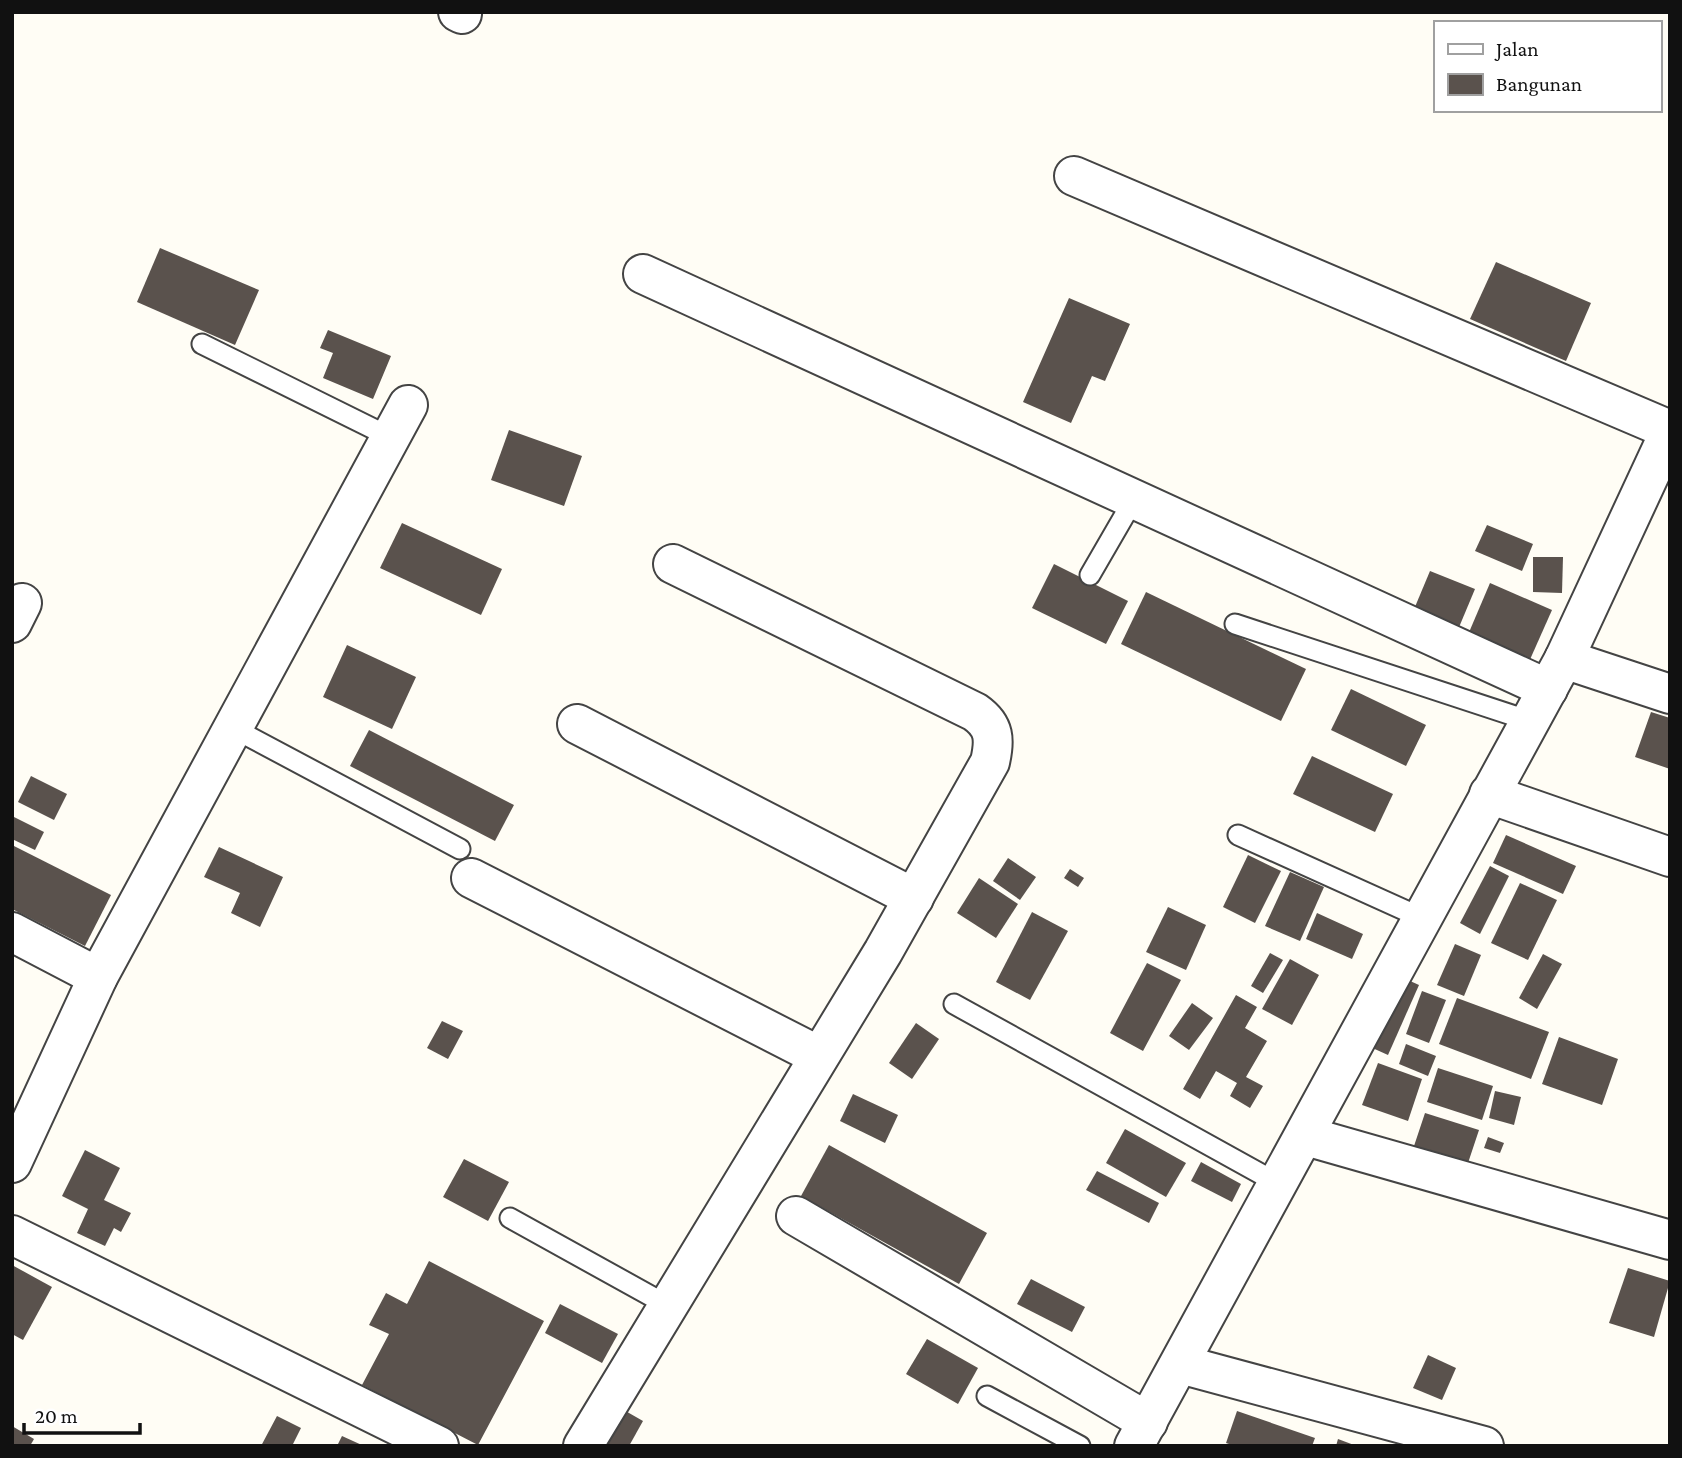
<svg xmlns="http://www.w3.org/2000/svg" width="1682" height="1458" font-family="'Crimson Pro',serif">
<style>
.building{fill:#5a524d}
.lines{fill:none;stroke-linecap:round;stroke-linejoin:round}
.service-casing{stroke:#444;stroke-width:23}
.minor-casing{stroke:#444;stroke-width:42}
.service{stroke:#fff;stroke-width:19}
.minor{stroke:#fff;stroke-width:38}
</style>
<rect width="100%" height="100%" fill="#fffdf5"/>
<g class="building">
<path d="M160 248 259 290 235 345 137 302Z"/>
<path d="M1496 262 1591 303 1566 361 1470 319Z"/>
<path d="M1069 298 1130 324 1105 381 1092 376 1071 423 1023 402Z"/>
<path d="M328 330 391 356 373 399 323 378 333 353 320 348Z"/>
<path d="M509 430 582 456 564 506 491 480Z"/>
<path d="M402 523 502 569 481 615 380 568Z"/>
<path d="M1487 525 1533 544 1522 571 1475 551Z"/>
<path d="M1533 557H1563L1562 593 1533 592Z"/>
<path d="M1054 564 1128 601 1106 644 1032 608Z"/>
<path d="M1430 571 1475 589 1457 632 1412 614Z"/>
<path d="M1490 583 1552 610 1528 664 1467 637Z"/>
<path d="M1146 592 1306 669 1281 721 1121 644Z"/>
<path d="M347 645 416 677 392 729 323 697Z"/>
<path d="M1351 689 1426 725 1406 766 1331 730Z"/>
<path d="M1651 712 1670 718V769L1635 757Z"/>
<path d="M369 730 514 805 495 841 350 766Z"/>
<path d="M1312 756 1393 794 1375 832 1293 794Z"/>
<path d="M31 776 67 794 54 820 18 802Z"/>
<path d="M12 816 44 832 35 850 12 839Z"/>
<path d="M1506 835 1576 866 1563 894 1493 863Z"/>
<path d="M12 845 111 895 85 946 12 909Z"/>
<path d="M219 847 283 877 260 927 231 913 240 893 204 877Z"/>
<path d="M1248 855 1281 871 1255 923 1223 907Z"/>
<path d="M1008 858 1036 877 1020 900 993 881Z"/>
<path d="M1490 866 1509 876 1480 934 1460 923Z"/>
<path d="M1070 869 1084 878 1078 887 1064 878Z"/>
<path d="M1290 872 1324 887 1300 941 1265 926Z"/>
<path d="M979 878 1018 904 996 938 957 913Z"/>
<path d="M1520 883 1557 900 1528 960 1491 943Z"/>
<path d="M1168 907 1206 925 1186 970 1146 952Z"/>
<path d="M1032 912 1068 931 1030 1000 996 982Z"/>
<path d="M1317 913 1363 934 1352 959 1306 939Z"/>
<path d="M1455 944 1481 955 1464 996 1437 985Z"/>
<path d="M1270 953 1283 960 1263 993 1251 986Z"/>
<path d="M1543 954 1562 964 1537 1009 1519 998Z"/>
<path d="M1290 959 1319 975 1292 1025 1262 1009Z"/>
<path d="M1147 963 1181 980 1143 1051 1110 1033Z"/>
<path d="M1399 976 1419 985 1388 1055 1368 1046Z"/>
<path d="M1422 991 1446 1000 1429 1043 1406 1034Z"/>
<path d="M1236 995 1257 1007 1245 1028 1267 1041 1246 1077 1263 1086 1250 1108 1230 1096 1237 1083 1216 1071 1200 1099 1183 1089Z"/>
<path d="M1457 998 1549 1032 1531 1079 1439 1044Z"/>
<path d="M1192 1003 1213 1018 1189 1050 1169 1036Z"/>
<path d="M442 1021 463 1031 448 1059 427 1048Z"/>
<path d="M916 1023 939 1039 912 1079 889 1063Z"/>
<path d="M1559 1037 1618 1059 1602 1105 1542 1084Z"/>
<path d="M1406 1044 1436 1056 1428 1076 1399 1064Z"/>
<path d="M1378 1063 1422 1079 1408 1121 1362 1105Z"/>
<path d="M1438 1068 1493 1086 1482 1120 1427 1102Z"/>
<path d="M1495 1091 1521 1097 1514 1125 1489 1118Z"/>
<path d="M853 1094 898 1115 885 1143 840 1121Z"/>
<path d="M1425 1113 1479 1130 1468 1163 1414 1146Z"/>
<path d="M1125 1129 1186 1163 1166 1197 1106 1163Z"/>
<path d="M1488 1137 1504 1143 1500 1153 1484 1148Z"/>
<path d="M829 1145 987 1233 959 1284 801 1196Z"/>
<path d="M85 1150 120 1168 104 1200 131 1213 121 1232 114 1228 105 1246 77 1233 88 1209 62 1196Z"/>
<path d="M464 1159 509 1182 488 1221 443 1197Z"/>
<path d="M1201 1162 1241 1184 1232 1202 1191 1181Z"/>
<path d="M1097 1171 1159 1203 1149 1223 1086 1190Z"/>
<path d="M429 1261 544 1321 478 1445 362 1385 389 1334 369 1325 386 1293 407 1304Z"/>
<path d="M12 1265 52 1287 23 1340 12 1334Z"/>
<path d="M1628 1268 1670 1281 1654 1337 1609 1323Z"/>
<path d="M1031 1279 1085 1307 1072 1332 1017 1304Z"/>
<path d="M560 1304 618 1334 602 1363 545 1333Z"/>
<path d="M927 1339 978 1368 958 1404 906 1374Z"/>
<path d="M1428 1355 1456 1368 1442 1400 1413 1388Z"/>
<path d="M622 1409 643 1421 629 1446H601Z"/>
<path d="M1237 1411 1315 1438 1312 1446H1235L1226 1443Z"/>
<path d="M277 1416 301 1428 292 1446H261Z"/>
<path d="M12 1426 34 1439 30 1446H12Z"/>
<path d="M342 1436 364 1446H337Z"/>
<path d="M1338 1439 1354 1445V1446H1336Z"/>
</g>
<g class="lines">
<g class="service-casing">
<g id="service">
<path d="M202 344 390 437"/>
<path d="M1090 575 1134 499"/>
<path d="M1235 624 1530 721"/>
<path d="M233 728 460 849"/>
<path d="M1238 835 1422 918"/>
<path d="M954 1004 1279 1184"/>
<path d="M510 1218 667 1305"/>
<path d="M987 1396 1080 1446"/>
</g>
</g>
<g class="minor-casing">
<g id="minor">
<path d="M458 12 462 14"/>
<path d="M1074 176 1670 430"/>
<path d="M643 274 1548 689"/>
<path d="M12 623 22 603"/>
<path d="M1564 659 1670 694"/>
<path d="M577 724 914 898"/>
<path d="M1489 794 1670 857"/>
<path d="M471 878 819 1056"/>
<path d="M12 932 98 977"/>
<path d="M1306 1136 1670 1240"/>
<path d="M12 1163 98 977 408 405"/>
<path d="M796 1216 1148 1422"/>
<path d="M12 1235 439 1446"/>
<path d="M1180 1364 1484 1446"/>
<path d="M583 1446 883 952 990 762C995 740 995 726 975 712L673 564"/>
<path d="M1134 1446 1564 659 1670 431"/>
</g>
</g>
<use href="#service" class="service"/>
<use href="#minor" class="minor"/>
</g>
<rect width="1682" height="1458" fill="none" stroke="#111111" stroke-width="28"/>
<rect x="1434" y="21" width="228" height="91" fill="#ffffff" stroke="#a0a0a0" stroke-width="2"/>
<rect x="1448" y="44" width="35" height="10" fill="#ffffff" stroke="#a0a0a0" stroke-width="2"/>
<text x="1496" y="56" font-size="21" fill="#111111">Jalan</text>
<rect x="1448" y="74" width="35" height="21" fill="#5a524d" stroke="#a0a0a0" stroke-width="2"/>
<text x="1496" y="91" font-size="21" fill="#111111">Bangunan</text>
<path d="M24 1423v10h116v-10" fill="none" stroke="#111111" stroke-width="3.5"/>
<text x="35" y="1423" font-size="21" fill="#111111" stroke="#ffffff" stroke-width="5" paint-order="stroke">20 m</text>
</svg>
